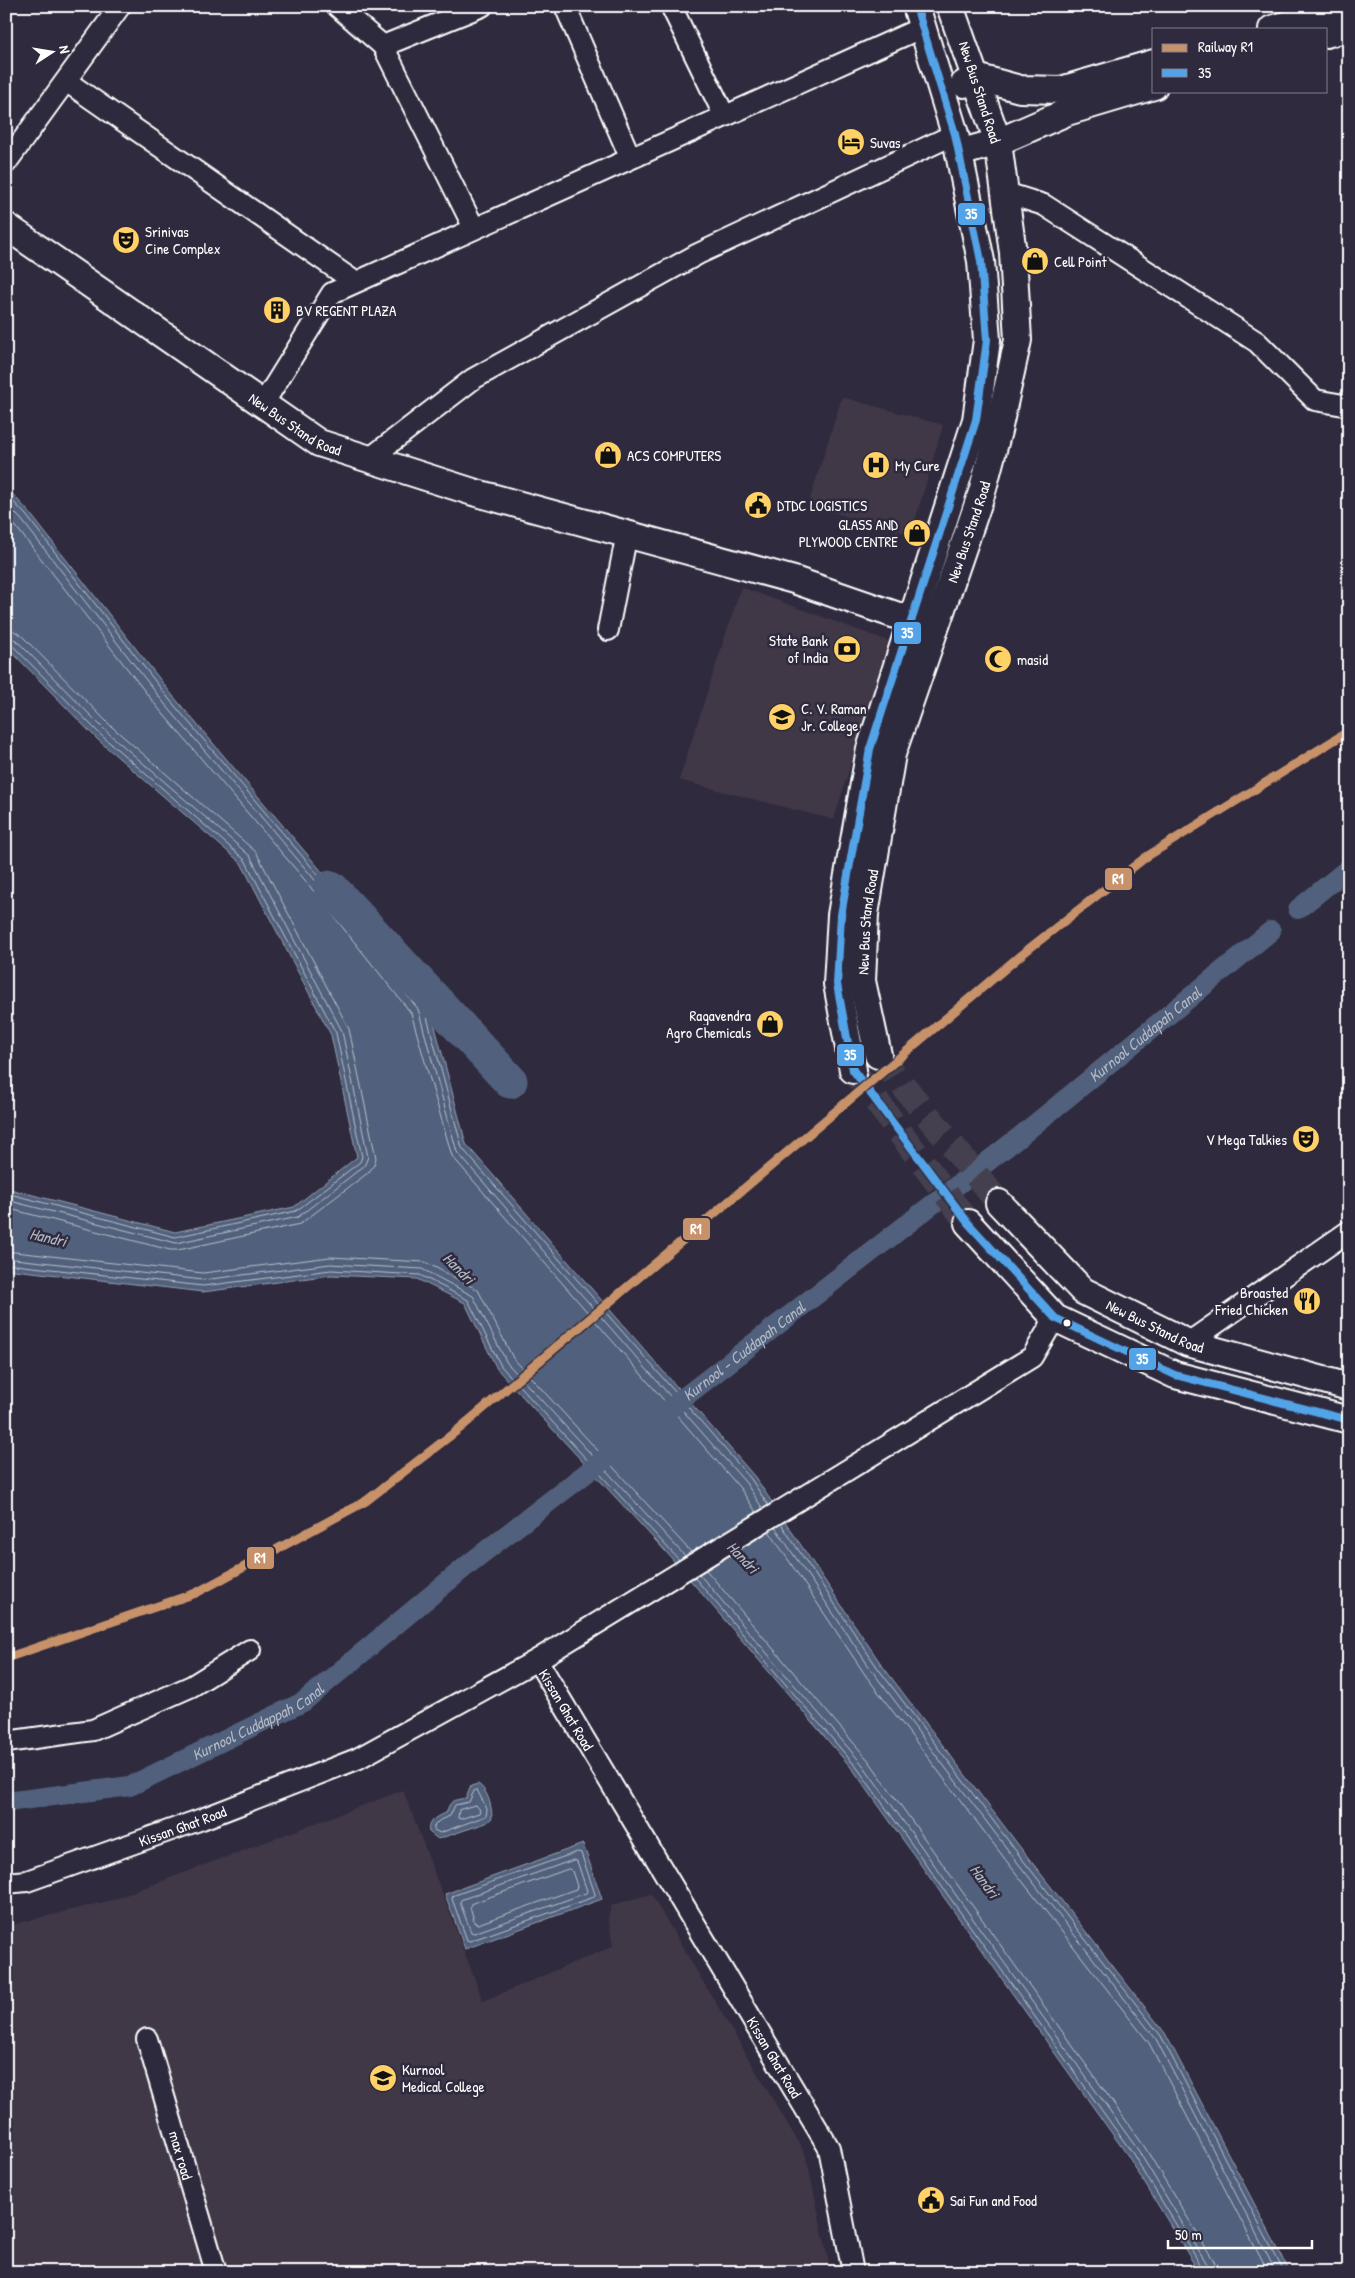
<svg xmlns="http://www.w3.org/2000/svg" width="1355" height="2278" font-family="'Patrick Hand',sans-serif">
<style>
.built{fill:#413746}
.water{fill:#51617b;stroke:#97a0b0}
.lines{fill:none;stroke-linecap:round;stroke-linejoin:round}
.shore{stroke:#b9c0ca;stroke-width:1}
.canal{stroke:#51617b;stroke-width:20}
.river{stroke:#51617b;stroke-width:35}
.major-tunnel{stroke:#443f50;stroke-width:26;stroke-dasharray:26 13;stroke-linecap:butt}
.minor-casing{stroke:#fff;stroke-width:24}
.major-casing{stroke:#fff;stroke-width:30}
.minor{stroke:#2f2a3d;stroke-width:20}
.major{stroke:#2f2a3d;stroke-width:26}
.bus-1-casing{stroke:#2f2a3d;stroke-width:11}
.bus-1{stroke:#53a3e8;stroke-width:8}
.rail-1-casing{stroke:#2f2a3d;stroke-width:12}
.rail-1{stroke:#c7916a;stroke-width:9}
.bus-dot{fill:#fff;stroke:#2f2a3d;stroke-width:2}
.labels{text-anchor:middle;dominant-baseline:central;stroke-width:5;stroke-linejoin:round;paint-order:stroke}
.street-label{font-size:15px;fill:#fff;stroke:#2f2a3d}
.poi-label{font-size:15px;fill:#fff;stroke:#2f2a3d;text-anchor:start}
.water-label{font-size:16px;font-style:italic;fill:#b1b8c4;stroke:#2f2a3d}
.line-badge{stroke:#2f2a3d;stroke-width:2}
.badge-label{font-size:14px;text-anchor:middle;font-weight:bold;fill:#fff}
</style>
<rect width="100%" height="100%" fill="#2f2a3d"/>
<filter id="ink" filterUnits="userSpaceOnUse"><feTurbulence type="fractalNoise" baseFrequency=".02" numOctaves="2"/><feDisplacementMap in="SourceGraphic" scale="10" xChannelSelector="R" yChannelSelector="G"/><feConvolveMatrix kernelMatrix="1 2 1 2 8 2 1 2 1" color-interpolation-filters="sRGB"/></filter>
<g filter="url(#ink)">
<g class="built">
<path d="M842 397 943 425 911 535 808 505Z"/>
<path d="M741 587 888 641 834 820 679 780Z"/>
<path d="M403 1790 483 2001 613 1946 608 1917 612 1905 651 1894 806 2155 831 2272H6V1926L112 1900Z"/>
</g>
<g class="water">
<path d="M6 487 29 512 173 696 318 867 429 1004 466 1144 755 1477 881 1664 1023 1851 1165 2033 1290 2272H1199L1128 2156 854 1771 667 1553 497 1369 465 1303 417 1279 331 1275 203 1292 6 1269V1188L175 1232 294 1207 357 1157 331 1035 241 863 98 740 6 646Z"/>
<path d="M478 1784C488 1790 492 1807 492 1818L486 1823 438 1839 429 1832C426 1821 438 1816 447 1812 449 1800 455 1800 466 1798L471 1786Z"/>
<path d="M583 1844 602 1899 465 1949 445 1894Z"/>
</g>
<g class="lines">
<g class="shore">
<path d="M6 494 26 515 169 699 314 870 424 1006 462 1148 751 1479 768 1505"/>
<path d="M6 504 21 519 164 703 310 874 418 1009 457 1152 746 1483 763 1509"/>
<path d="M6 514 158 708 304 879 411 1013 452 1156 740 1488 756 1512"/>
<path d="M6 629 14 631 21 635 111 726 256 852 349 1029 376 1158 374 1165 369 1172 300 1224 178 1250H170L6 1208"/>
<path d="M6 637 16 640 106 731 250 856 342 1031 368 1157 364 1166 298 1217 176 1243 6 1200"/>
<path d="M6 643 12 645 102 736 245 860 336 1033 362 1157 360 1162 296 1211 175 1237 6 1193"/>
<path d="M6 1251 203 1273 330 1257 425 1262 478 1290 513 1358 691 1552"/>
<path d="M6 1258 203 1280 330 1264 422 1269 473 1296 507 1363 685 1556"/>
<path d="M6 1264 203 1286 331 1270 420 1275 468 1300 501 1366 679 1560"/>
<path d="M781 1524 877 1667 1019 1855 1161 2036 1284 2272"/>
<path d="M775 1527 872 1671 1014 1858 1156 2039 1276 2272"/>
<path d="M769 1531 866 1676 1008 1863 1149 2043 1268 2272"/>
<path d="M706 1570 869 1761 1144 2146 1214 2261 1217 2272"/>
<path d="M699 1574 863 1765 1138 2150 1207 2264 1209 2272"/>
<path d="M694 1577 858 1769 1133 2154 1202 2267 1203 2272"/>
<path d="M477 1790 487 1809 486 1816 440 1833 434 1830V1826L440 1820 450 1816 455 1805 469 1802 474 1791Z"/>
<path d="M476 1805 480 1810 479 1813 460 1819 458 1818 459 1810Z"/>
<path d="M578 1852 581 1853 595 1894 594 1897 470 1941 467 1940 452 1899 453 1896Z"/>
<path d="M574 1860 577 1861 587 1891 586 1893 474 1933 471 1932 460 1903 461 1900Z"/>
<path d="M569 1869 572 1871 577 1886 576 1889 478 1924 475 1923 470 1907 471 1904Z"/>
</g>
<g class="canal">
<path d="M1298 909 1349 868"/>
<path id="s1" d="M664 1413 1018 1138 1271 931"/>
<path id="s2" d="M6 1802 130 1786 303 1702 470 1563 611 1454"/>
</g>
<path class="river" d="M331 888 510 1081"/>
<g class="major-tunnel">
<path d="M878 1055 999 1203"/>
<path d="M853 1070 968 1223"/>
</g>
<g class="minor-casing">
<g id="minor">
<path d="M337 6 383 46 474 228"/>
<path d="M565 6 630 157"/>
<path d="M671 6 724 115"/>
<path d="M383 46 482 6"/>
<path d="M66 81 355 282"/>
<path d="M6 163 120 6"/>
<path d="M1003 192 1044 205 1257 342 1315 400 1349 406"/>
<path d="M263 404 332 293 923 27"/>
<path d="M369 459 473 379 698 254 955 134"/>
<path d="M608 630 627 533"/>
<path d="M1188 1343 1349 1231"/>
<path d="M537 1660 1032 1357 1055 1318"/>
<path d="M6 1742 93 1730 192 1686 250 1650"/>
<path id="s3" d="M6 1883 27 1881 202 1819 357 1759 537 1660 829 2148 853 2272"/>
<path id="s4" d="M147 2039 216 2272"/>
</g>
</g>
<g class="major-casing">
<g id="major">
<path d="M1272 29 1349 6"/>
<path d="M1326 34 1349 28"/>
<path d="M964 84 976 77 1020 89 1061 90 1154 63"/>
<path d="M959 153 998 142 1067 112 1154 86"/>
<path id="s5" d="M6 226 319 443 473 492 794 580 910 620"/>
<path id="s6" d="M878 1055 862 981 865 914 892 754 982 492 998 431 1018 340 1013 253 998 142 950 6"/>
<path d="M853 1070 837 984 841 915 870 749 976 420 987 340 981 261 955 134 916 6"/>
<path id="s7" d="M999 1203 1083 1291 1188 1343 1349 1387"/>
<path d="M968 1223 1055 1318 1175 1375 1349 1420"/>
</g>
</g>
<use href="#minor" class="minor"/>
<use href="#major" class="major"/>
<g class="bus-1-casing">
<path id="bus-1" d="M916 6 955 134 981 261 987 340 976 420 870 749 841 915 837 984 853 1070 968 1223 1055 1318 1175 1375 1349 1420"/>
</g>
<use href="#bus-1" class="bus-1"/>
<g class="rail-1-casing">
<path id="rail-1" d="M6 1658 196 1593 366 1501 459 1429 1021 955 1146 857 1349 731"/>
</g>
<use href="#rail-1" class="rail-1"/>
</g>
</g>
<defs>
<g id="hotel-disc" transform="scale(1.4375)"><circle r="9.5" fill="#ffd166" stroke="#2f2a3d"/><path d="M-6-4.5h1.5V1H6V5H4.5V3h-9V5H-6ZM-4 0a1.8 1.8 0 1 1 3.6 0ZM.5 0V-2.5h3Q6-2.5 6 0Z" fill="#111"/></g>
<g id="theatre-disc" transform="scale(1.4375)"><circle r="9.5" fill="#ffd166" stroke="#2f2a3d"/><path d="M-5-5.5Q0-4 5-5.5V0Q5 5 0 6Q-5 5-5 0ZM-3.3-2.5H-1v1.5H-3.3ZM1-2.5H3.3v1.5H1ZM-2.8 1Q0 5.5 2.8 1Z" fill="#111"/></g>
<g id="shop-disc" transform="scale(1.4375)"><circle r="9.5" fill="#ffd166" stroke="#2f2a3d"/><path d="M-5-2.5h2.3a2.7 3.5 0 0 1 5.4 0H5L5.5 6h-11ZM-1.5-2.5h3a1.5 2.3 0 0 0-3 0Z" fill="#111"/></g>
<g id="building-disc" transform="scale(1.4375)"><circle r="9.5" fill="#ffd166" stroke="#2f2a3d"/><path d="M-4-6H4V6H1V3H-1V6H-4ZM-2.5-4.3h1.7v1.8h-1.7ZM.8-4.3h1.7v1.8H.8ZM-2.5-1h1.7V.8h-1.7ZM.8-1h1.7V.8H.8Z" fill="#111"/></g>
<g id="hospital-disc" transform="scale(1.4375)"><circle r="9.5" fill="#ffd166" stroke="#2f2a3d"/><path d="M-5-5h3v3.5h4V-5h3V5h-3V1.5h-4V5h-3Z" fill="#111"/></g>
<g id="civic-disc" transform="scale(1.4375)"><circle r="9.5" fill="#ffd166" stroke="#2f2a3d"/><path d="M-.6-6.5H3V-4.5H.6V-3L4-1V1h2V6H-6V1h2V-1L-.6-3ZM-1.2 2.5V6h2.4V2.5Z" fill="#111"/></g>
<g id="bank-disc" transform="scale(1.4375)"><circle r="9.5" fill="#ffd166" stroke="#2f2a3d"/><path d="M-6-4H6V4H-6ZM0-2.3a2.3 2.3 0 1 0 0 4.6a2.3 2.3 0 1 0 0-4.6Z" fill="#111"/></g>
<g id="mosque-disc" transform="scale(1.4375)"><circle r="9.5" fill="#ffd166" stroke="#2f2a3d"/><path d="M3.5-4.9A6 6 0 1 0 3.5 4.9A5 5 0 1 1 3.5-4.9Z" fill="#111"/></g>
<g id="school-disc" transform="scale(1.4375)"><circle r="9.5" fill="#ffd166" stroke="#2f2a3d"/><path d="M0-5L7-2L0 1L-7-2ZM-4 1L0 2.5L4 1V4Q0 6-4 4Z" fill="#111"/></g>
<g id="restaurant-disc" transform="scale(1.4375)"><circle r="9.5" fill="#ffd166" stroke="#2f2a3d"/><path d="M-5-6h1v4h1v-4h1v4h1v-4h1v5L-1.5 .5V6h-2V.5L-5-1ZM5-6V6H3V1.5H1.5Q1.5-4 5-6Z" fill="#111"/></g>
<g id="university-disc" transform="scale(1.4375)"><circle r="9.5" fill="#ffd166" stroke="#2f2a3d"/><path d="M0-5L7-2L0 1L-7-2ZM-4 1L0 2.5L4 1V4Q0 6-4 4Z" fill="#111"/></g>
</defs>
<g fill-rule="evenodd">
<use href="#hotel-disc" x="851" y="142"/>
<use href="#theatre-disc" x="126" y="240"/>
<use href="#shop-disc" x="1035" y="261"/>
<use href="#building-disc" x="277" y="310"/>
<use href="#shop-disc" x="608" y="455"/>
<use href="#hospital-disc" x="876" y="465"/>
<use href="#civic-disc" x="758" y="505"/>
<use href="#shop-disc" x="917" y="533"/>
<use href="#bank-disc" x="847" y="649"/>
<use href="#mosque-disc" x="998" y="659"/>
<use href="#school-disc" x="782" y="717"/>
<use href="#shop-disc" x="770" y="1024"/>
<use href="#theatre-disc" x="1306" y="1139"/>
<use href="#restaurant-disc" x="1307" y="1301"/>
<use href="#university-disc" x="383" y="2078"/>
<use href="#civic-disc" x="931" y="2200"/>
</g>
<circle class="bus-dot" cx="1067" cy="1323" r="4.5"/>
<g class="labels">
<g class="street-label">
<text transform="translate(980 92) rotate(72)">New Bus Stand Road</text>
<text stroke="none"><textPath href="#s5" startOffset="351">New Bus Stand Road</textPath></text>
<text stroke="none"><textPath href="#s6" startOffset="540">New Bus Stand Road</textPath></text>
<text stroke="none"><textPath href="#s6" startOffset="135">New Bus Stand Road</textPath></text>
<text stroke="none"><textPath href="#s7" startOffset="202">New Bus Stand Road</textPath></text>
<text stroke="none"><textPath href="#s3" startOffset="636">Kissan Ghat Road</textPath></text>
<text stroke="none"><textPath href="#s3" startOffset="186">Kissan Ghat Road</textPath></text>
<text stroke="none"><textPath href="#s3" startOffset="1041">Kissan Ghat Road</textPath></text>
<text stroke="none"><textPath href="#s4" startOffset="121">max road</textPath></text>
</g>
<g class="poi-label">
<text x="870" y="142">Suvas</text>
<text x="145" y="231">Srinivas<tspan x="145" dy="17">Cine Complex</tspan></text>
<text x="1054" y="261">Cell Point</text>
<text x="296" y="310">BV REGENT PLAZA</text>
<text x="627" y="455">ACS COMPUTERS</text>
<text x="895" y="465">My Cure</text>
<text x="777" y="505">DTDC LOGISTICS</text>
<text x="898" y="524" text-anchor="end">GLASS AND<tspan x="898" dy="17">PLYWOOD CENTRE</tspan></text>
<text x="828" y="640" text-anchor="end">State Bank<tspan x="828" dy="17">of India</tspan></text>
<text x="1017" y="659">masid</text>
<text x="801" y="708">C. V. Raman<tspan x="801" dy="17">Jr. College</tspan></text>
<text x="751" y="1015" text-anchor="end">Ragavendra<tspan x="751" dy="17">Agro Chemicals</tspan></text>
<text x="1287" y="1139" text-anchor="end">V Mega Talkies</text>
<text x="1288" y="1292" text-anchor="end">Broasted<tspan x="1288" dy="17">Fried Chicken</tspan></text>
<text x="402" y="2069">Kurnool<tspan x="402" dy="17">Medical College</tspan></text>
<text x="950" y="2200">Sai Fun and Food</text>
</g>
<g class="water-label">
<text stroke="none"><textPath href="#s1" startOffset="612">Kurnool Cuddapah Canal</textPath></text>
<text transform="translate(48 1237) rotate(13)">Handri</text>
<text transform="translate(459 1268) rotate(45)">Handri</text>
<text stroke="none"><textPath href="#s1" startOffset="101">Kurnool - Cuddapah Canal</textPath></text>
<text transform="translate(743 1557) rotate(46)">Handri</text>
<text stroke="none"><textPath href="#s2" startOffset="268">Kurnool Cuddappah Canal</textPath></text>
<text transform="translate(985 1881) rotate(54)">Handri</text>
</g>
</g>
<g class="line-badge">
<rect x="957" y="202" width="29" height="24" rx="5" fill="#53a3e8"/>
<rect x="893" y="621" width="29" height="24" rx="5" fill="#53a3e8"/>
<rect x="1104" y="867" width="29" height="24" rx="5" fill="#c7916a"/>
<rect x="836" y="1043" width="29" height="24" rx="5" fill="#53a3e8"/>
<rect x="682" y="1217" width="29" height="24" rx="5" fill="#c7916a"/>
<rect x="1128" y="1347" width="29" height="24" rx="5" fill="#53a3e8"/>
<rect x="246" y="1546" width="29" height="24" rx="5" fill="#c7916a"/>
</g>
<g class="badge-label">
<text x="971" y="219">35</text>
<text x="907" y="638">35</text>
<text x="1118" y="884">R1</text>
<text x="850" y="1060">35</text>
<text x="696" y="1234">R1</text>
<text x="1142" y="1364">35</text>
<text x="260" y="1563">R1</text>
</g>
<rect width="1355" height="2278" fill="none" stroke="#2f2a3d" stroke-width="25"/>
<rect x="12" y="12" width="1330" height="2253" fill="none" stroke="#fff" stroke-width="2" filter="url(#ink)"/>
<rect x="1152" y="28" width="175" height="65" fill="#2f2a3d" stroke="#827f8b"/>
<rect x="1162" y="44" width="25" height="8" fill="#c7916a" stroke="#827f8b"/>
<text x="1198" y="52" font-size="15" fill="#ffffff">Railway R1</text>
<rect x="1162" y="69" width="25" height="8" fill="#53a3e8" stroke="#827f8b"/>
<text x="1198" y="78" font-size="15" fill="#ffffff">35</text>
<g transform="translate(52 52) rotate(78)" stroke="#2f2a3d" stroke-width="4" paint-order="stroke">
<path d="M0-4L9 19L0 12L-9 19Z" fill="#ffffff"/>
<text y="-8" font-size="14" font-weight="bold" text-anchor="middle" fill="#ffffff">N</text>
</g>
<path d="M1168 2240v8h144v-8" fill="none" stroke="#ffffff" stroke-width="2.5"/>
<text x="1175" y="2240" font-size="15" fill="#ffffff" stroke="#2f2a3d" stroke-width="4" paint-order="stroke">50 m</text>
</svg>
